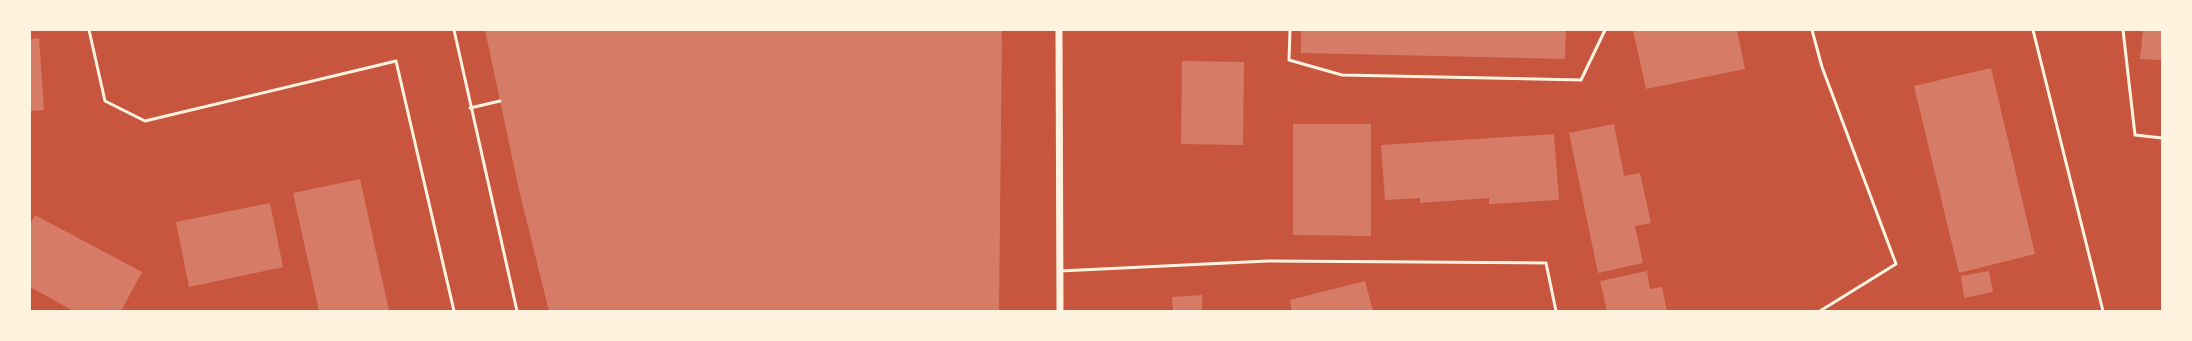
<svg xmlns="http://www.w3.org/2000/svg" width="2192" height="341" font-family="'Fira Sans',sans-serif">
<style>
.building{fill:#d67c66}
.lines{fill:none;stroke-linecap:round;stroke-linejoin:round}
.service{stroke:#fff3e0;stroke-width:3}
.tertiary{stroke:#fff3e0;stroke-width:7}
</style>
<rect width="100%" height="100%" fill="#c8553d"/>
<g class="building">
<path d="M485 30H1002L999 311H549L519 190Z"/>
<path d="M1301 30H1566L1565 59 1301 53Z"/>
<path d="M1633 30H1737L1745 69 1646 89Z"/>
<path d="M2143 30H2162V60L2140 59Z"/>
<path d="M39 38 44 110 30 111V39Z"/>
<path d="M1182 61 1244 62 1243 145 1181 144Z"/>
<path d="M1991 68 2035 254 1959 273 1914 86Z"/>
<path d="M1293 124H1371V236L1293 235Z"/>
<path d="M1614 124 1624 176 1640 173 1651 223 1635 226 1643 263 1598 273 1569 133Z"/>
<path d="M1554 134 1559 200 1489 204V198L1420 203V198L1385 200 1381 145Z"/>
<path d="M360 179 389 311H319L293 193Z"/>
<path d="M270 203 283 267 189 287 176 222Z"/>
<path d="M35 215 142 272 121 311H74L30 287V225Z"/>
<path d="M1647 271 1650 289 1662 287 1667 311H1607L1600 281Z"/>
<path d="M1989 271 1993 292 1964 298 1961 276Z"/>
<path d="M1365 281 1373 311H1292L1290 300Z"/>
<path d="M1202 295V311H1173L1172 297Z"/>
</g>
<g class="lines">
<g class="service">
<path d="M89 30 105 101 145 121 396 61 454 311"/>
<path d="M454 30 517 311"/>
<path d="M1290 30 1289 60 1342 75 1581 80 1605 30"/>
<path d="M1812 30 1822 67 1896 264 1820 311"/>
<path d="M2033 30 2103 311"/>
<path d="M2123 30 2135 135 2162 138"/>
<path d="M470 108 500 101"/>
<path d="M1060 271 1268 261 1546 263 1556 311"/>
</g>
<path class="tertiary" d="M1059 30 1060 311"/>
</g>
<rect width="2192" height="341" fill="none" stroke="#fff3e0" stroke-width="62"/>
</svg>
